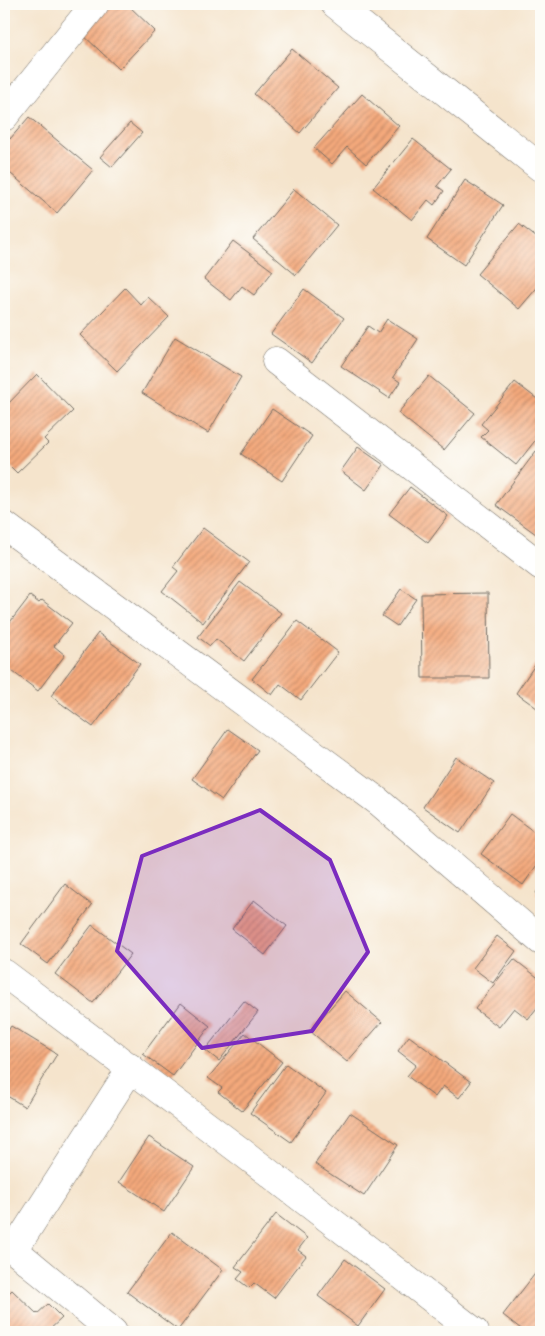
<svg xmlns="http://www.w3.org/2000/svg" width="545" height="1336" font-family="'EB Garamond',serif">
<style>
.building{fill:url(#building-hatch)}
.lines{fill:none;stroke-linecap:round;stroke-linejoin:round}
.minor-casing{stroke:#726c63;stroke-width:29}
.minor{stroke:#fff;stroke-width:28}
.marked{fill:#7b2cbf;fill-opacity:0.2;stroke:#7b2cbf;stroke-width:4;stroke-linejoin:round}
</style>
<defs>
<pattern id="building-hatch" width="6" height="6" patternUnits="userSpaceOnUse" patternTransform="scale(1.25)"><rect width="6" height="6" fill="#f4a97c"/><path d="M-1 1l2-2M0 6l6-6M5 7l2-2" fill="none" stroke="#c68a66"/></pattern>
</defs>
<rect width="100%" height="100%" fill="#fdfcf7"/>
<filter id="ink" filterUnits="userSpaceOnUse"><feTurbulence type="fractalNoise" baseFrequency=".02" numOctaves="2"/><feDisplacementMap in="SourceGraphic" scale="10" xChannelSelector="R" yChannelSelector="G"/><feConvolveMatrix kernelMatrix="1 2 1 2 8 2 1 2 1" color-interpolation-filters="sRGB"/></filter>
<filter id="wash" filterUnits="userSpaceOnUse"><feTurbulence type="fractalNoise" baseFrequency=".0096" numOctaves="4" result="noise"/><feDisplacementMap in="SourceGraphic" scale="20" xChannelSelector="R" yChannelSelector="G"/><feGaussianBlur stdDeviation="1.12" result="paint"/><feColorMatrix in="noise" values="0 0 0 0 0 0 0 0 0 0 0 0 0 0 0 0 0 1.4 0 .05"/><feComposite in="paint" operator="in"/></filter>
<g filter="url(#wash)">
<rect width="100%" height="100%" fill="#f5e4cc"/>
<g id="blocks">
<g class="building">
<path d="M108 4H127L155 31 119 69 81 33Z"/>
<path d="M292 49 338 88 300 133 254 94Z"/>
<path d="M362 94 399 126 366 164 347 147 332 164 314 148Z"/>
<path d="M29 117 93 170 57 213 4 168V139L7 135 10 139Z"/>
<path d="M130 123 142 133 112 167 100 157Z"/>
<path d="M413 139 451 169 437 186 444 191 434 205 428 200 412 220 373 188Z"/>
<path d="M465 180 503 205 464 265 427 239Z"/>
<path d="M294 189 337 225 296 275 253 239Z"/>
<path d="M519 224 541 241V283L519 309 477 274Z"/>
<path d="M233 241 273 271 254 295 242 286 231 300 204 279Z"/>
<path d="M125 288 141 305 148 297 169 317 117 371 80 335Z"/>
<path d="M304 289 344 318 312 363 271 334Z"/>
<path d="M387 319 418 339 393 377 400 382 389 398 341 366 368 326 378 333Z"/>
<path d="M175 337 241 377 208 433 142 393Z"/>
<path d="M37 374 73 411 44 439 48 443 17 473 4 460V408Z"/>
<path d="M429 376 475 413 444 450 398 413Z"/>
<path d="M515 382 541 402V433L516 465 481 437 488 430 481 424Z"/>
<path d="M272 409 312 436 282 481 241 454Z"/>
<path d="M358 447 384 465 366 490 341 471Z"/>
<path d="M536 451 541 455V535L540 537 496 505Z"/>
<path d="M410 487 448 516 428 543 389 514Z"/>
<path d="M203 528 249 562 203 623 162 591 178 571 173 567Z"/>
<path d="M240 582 281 613 244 661 216 639 210 646 198 637Z"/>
<path d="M401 589 416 599 397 626 382 616Z"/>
<path d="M488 593 489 678H422L421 594Z"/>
<path d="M30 596 39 603 42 600 72 623 54 646 65 655 38 691 4 665V630Z"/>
<path d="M297 621 338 652 301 700 280 684 272 695 252 679Z"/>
<path d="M98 633 140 664 93 727 51 696Z"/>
<path d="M541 656V711L516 693Z"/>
<path d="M228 729 258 750 222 800 192 779Z"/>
<path d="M456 757 494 783 460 833 423 807Z"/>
<path d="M510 814 541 837V859L523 885 481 854Z"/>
<path d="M65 884 92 905 48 964 21 944Z"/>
<path d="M541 885V896L536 893Z"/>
<path d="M254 900 287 926 265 955 232 929Z"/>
<path d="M92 925 131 954 93 1003 55 974Z"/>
<path d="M497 936 516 951 493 983 473 968Z"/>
<path d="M514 959 541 980V1003L528 1019 514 1008 499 1027 475 1009Z"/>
<path d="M345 991 382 1022 347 1062 310 1031Z"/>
<path d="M244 1001 258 1012 219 1061 205 1050Z"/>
<path d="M181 1003 210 1026 173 1076 143 1054Z"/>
<path d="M11 1026 57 1054 25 1107 4 1094V1037Z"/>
<path d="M245 1033 282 1062 242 1111 218 1092 222 1088 208 1078Z"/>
<path d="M409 1036 471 1082 459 1098 443 1086 435 1097 407 1076 416 1065 398 1051Z"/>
<path d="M286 1064 326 1093 291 1142 250 1113Z"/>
<path d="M350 1113 398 1145 364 1196 315 1164Z"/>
<path d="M149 1137 194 1167 164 1212 119 1182Z"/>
<path d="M276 1214 307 1238 298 1250 306 1256 274 1298 254 1283 249 1288 237 1279 243 1272 235 1267Z"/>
<path d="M172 1232 223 1270 178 1330 127 1292Z"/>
<path d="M345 1259 385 1289 358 1326 318 1296Z"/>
<path d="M541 1266V1332H525L503 1315Z"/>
<path d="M12 1290 37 1314 48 1304 62 1318 47 1332H4V1298Z"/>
</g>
</g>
</g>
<g filter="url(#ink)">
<use href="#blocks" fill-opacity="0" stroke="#726c63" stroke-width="1"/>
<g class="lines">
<g class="minor-casing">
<g id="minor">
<path d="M335 4 541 168"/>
<path d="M4 117 95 4"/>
<path d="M276 361 541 566"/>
<path d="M4 525 379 802 541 941"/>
<path d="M4 973 247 1156 475 1332"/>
<path d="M4 1243 14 1250 113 1332"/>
<path d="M14 1250 131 1068"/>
</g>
</g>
<use href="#minor" class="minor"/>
</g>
</g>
<path class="marked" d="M260 810 330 860 368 952 312 1031 202 1048 117 951 142 856Z"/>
<rect width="545" height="1336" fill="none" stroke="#fdfcf7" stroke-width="20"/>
</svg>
